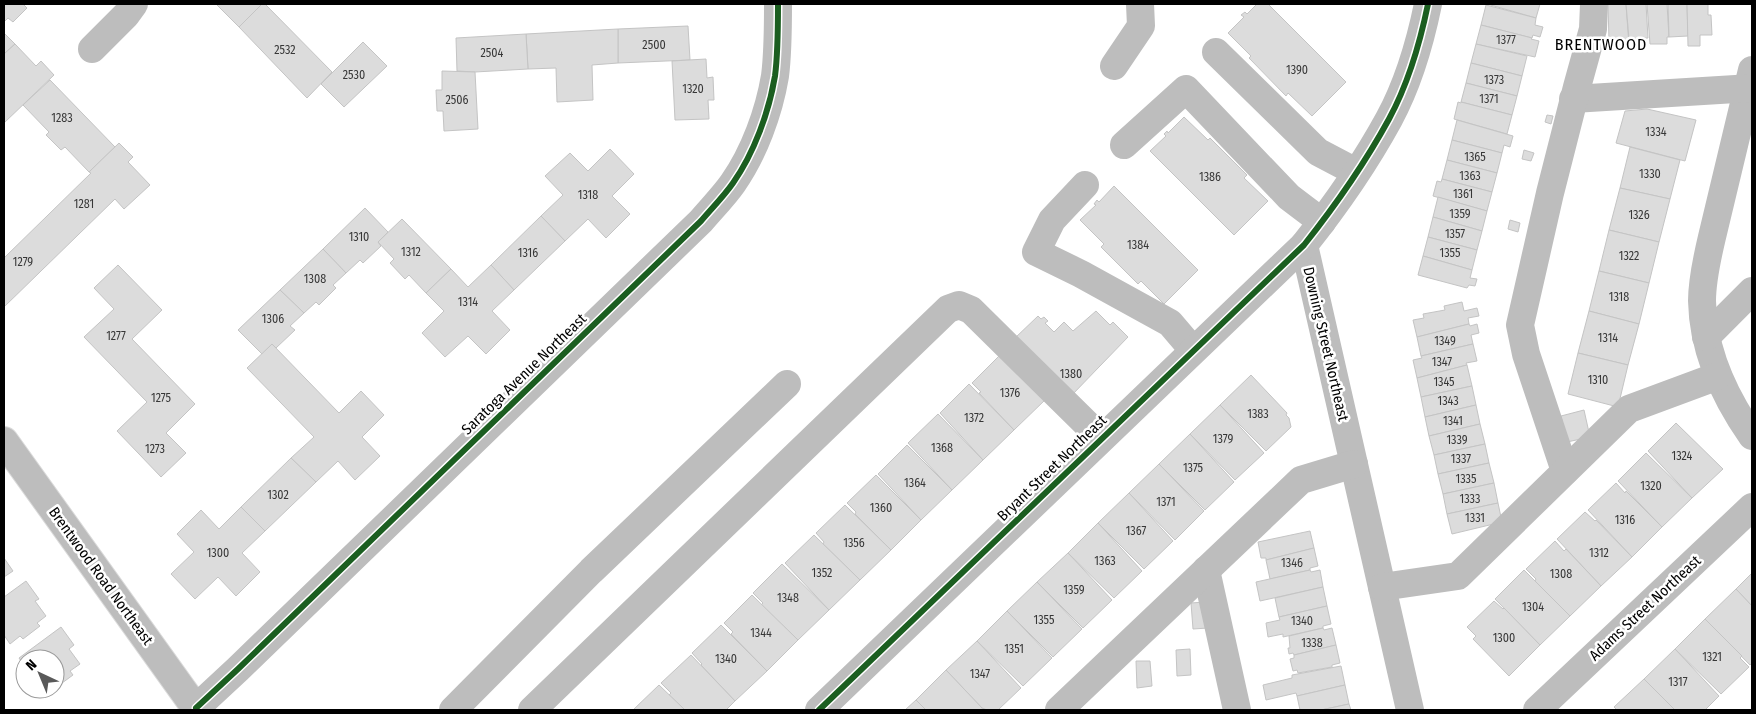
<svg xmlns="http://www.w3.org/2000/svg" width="1756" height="714" font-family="'Fira Sans Condensed',sans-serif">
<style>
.building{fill:#dcdcdc;stroke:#c4c4c4}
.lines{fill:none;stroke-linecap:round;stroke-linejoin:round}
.major-casing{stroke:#dbdbdb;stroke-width:30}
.minor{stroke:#bdbdbd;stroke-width:28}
.major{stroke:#bdbdbd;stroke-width:28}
.cycleway-casing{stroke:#fff;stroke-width:9}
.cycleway{stroke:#1b5e20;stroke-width:6}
.labels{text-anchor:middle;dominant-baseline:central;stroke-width:5;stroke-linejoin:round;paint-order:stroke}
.number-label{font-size:12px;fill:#373737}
.street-label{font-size:15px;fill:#000;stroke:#fff}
.neighbourhood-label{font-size:16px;letter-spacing:1px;fill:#000;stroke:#fff}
</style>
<rect width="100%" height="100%" fill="#fff"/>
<g class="building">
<path d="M4 4H23L27 8 13 22 8 18 4 22Z"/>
<path d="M216 4H262L239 27Z"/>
<path d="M262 4H265L332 72 307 98 239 27Z"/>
<path d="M1257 4H1268L1346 82 1312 116 1288 93 1286 96 1249 58 1251 56 1228 33 1244 17 1241 15 1245 12 1247 14Z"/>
<path d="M1487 4H1540L1536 18Z"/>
<path d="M1608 4H1626L1629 45H1619L1618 41H1609Z"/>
<path d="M1626 4H1646L1648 38 1629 39Z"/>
<path d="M1647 4H1667L1669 37H1667V44H1650Z"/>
<path d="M1668 4H1687L1688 36 1669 37Z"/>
<path d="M1687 4H1708V15H1711L1712 35H1700V46H1688Z"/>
<path d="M1486 5 1536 18 1535 25 1543 27 1540 37 1533 35 1532 38 1481 25Z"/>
<path d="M1481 25 1532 38 1531 39 1539 41 1535 57 1476 44Z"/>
<path d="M688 26 690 60 618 63V29Z"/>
<path d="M618 29V63L592 65 593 100 557 102 556 68 528 69 526 34Z"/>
<path d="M4 33 15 44 4 54Z"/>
<path d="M526 34 528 69 475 72 457 71 456 38Z"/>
<path d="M363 42 387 66 344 107 321 84Z"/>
<path d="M15 44 36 66 41 61 54 75 4 123V54Z"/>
<path d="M1476 44 1527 56 1522 76 1471 63Z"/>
<path d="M706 59 707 78 713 77 714 100H708L709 119 675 120 672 61Z"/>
<path d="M1471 63 1522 76 1517 96 1466 83Z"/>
<path d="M442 71 475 72 478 129 444 131 443 111H437L436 90H442Z"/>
<path d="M50 80 115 147 89 172 65 147 61 150 46 135 49 132 23 105Z"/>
<path d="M1466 83 1517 96 1512 115 1461 102Z"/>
<path d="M1458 102 1461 103V102L1512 115 1507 134 1454 119Z"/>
<path d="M1647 109 1696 120 1685 161 1616 143 1625 111Z"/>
<path d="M1547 115 1553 116 1551 124 1545 122Z"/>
<path d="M1184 117 1208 140 1210 138 1247 175 1244 178 1268 201 1234 235 1150 151 1166 136 1164 134 1167 131 1168 133Z"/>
<path d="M1457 120 1513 136 1510 147 1504 145 1502 153 1452 140Z"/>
<path d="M1452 140 1502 153 1497 173 1447 160Z"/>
<path d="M119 143 133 157 128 162 150 185 124 209 115 199 4 307V258L91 173 89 172Z"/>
<path d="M1630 147 1680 160 1670 199 1620 188Z"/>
<path d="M610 149 634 174 612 196 630 214 606 238 588 219 565 241 541 216 563 195 545 176 570 153 588 171Z"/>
<path d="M1524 150 1534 153 1531 161 1522 159Z"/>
<path d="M1447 160 1497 173 1492 192 1442 179Z"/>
<path d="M1442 179 1492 192 1487 211 1433 196 1437 181 1441 182Z"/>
<path d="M1114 186 1198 270 1164 304 1141 281 1138 284 1101 247 1104 244 1080 220 1096 205 1094 204 1097 200 1099 202Z"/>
<path d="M1620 188 1670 199 1659 242 1609 230Z"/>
<path d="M1438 197 1487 211 1482 231 1433 217Z"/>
<path d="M365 208 388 232 378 242 381 246 363 263 360 260 346 273 323 249Z"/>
<path d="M541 216 565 241 514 290 491 265Z"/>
<path d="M1433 217 1482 231 1477 250 1428 237Z"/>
<path d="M402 219 451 269 426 293 409 275 405 279 390 263 394 259 378 242Z"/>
<path d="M1510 220 1520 223 1518 232 1508 229Z"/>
<path d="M1609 230 1659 242 1649 283 1599 271Z"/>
<path d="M1428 237 1477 250 1472 270 1423 256Z"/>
<path d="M323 249 346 273 333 285 336 288 319 305 316 302 304 313 280 290Z"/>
<path d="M1423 256 1472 270 1470 278 1477 279 1475 286 1469 285 1467 288 1418 275Z"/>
<path d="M118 265 162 310 132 339 195 404 166 433 186 453 161 477 117 431 147 402 84 337 114 309 94 288Z"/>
<path d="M491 265 514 290 492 311 510 330 486 354 468 336 445 357 422 333 444 311 426 293 451 269 468 287Z"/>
<path d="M1599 271 1649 283 1639 324 1589 311Z"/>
<path d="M280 290 304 313 290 326 295 330 276 348 272 344 262 354 238 330Z"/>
<path d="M1462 302 1464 311 1477 308 1479 316 1468 318 1469 324 1417 337 1413 320 1424 318 1423 314 1445 310 1444 306Z"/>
<path d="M1096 311 1110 325 1113 322 1128 337 1071 396 1014 339 1038 316 1041 319 1044 317 1048 321 1045 323 1054 332 1064 322 1073 331Z"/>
<path d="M1589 311 1639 324 1628 365 1578 353Z"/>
<path d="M1469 324 1470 326 1477 324 1479 333 1471 335 1473 344 1421 356 1417 337Z"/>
<path d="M272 344 339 413 361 391 384 415 362 437 380 456 355 480 338 461 316 482 291 458 314 437 247 368Z"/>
<path d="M1473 344 1477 361 1466 363 1467 365 1417 378 1413 360 1422 358 1421 356Z"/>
<path d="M1578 353 1628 365 1618 407 1568 394Z"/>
<path d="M1000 355 1046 399 1014 430 979 393 981 392 972 383Z"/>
<path d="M1467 365 1472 386 1421 397 1417 378Z"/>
<path d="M1251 375 1287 413 1286 415 1289 418 1291 427 1266 451 1220 405Z"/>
<path d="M969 384 1014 430 983 460 940 413Z"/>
<path d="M1472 386 1476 405 1425 417 1421 397Z"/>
<path d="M1220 405 1264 453 1235 480 1190 434Z"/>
<path d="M1476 405 1480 424 1429 436 1425 417Z"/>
<path d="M1584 410 1590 437 1567 442 1561 416Z"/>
<path d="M938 414 983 460 952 490 908 443Z"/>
<path d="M1676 423 1723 469 1692 498 1648 451Z"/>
<path d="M1480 424 1485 444 1434 455 1429 436Z"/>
<path d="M1190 434 1234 482 1205 510 1159 464Z"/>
<path d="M1485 444 1489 463 1438 474 1434 455Z"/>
<path d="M907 445 952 490 921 520 878 474Z"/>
<path d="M1646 453 1692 498 1662 527 1618 481Z"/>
<path d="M291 458 316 482 265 531 241 507Z"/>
<path d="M1489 463 1494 483 1443 494 1438 474Z"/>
<path d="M1159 464 1204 511 1175 540 1129 493Z"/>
<path d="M876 475 921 520 891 550 855 514 856 512 847 503Z"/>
<path d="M1494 483 1498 503 1447 514 1443 494Z"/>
<path d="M1616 483 1625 493 1626 491 1662 527 1632 557 1588 510Z"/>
<path d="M1129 493 1173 541 1144 569 1098 523Z"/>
<path d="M1498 503 1502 522 1452 534 1447 514Z"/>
<path d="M845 505 891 550 860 580 823 544 824 542 816 533Z"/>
<path d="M241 507 265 531 242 553 260 572 236 596 218 577 195 599 171 574 194 552 177 534 201 510 219 529Z"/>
<path d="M1585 512 1595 521 1596 520 1632 557 1601 586 1557 539Z"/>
<path d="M1098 523 1142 571 1114 598 1068 553Z"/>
<path d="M1310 531 1314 548 1266 560V558H1261L1258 542Z"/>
<path d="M814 535 860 580 829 610 785 563Z"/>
<path d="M1555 541 1564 551 1566 549 1601 586 1570 616 1535 581 1536 579 1526 569Z"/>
<path d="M1314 548 1318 566 1310 568V570L1270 579 1266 560Z"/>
<path d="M1068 553 1112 600 1083 628 1037 582Z"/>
<path d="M4 558 13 571 4 577Z"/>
<path d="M782 564 829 610 798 640 761 605 763 603 753 593Z"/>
<path d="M1310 570 1311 572 1320 570 1323 587 1260 601 1256 582Z"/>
<path d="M1524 570 1570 616 1540 645 1495 599Z"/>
<path d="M1752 573V606L1736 589Z"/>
<path d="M26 581 39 599 35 601 46 616 37 623 40 626 23 639 20 636 10 644 4 635V597Z"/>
<path d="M1037 582 1082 629 1053 657 1007 611Z"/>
<path d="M1323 587 1327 606 1279 617 1275 598Z"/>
<path d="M1736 589 1752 606V663L1750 665 1705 619Z"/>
<path d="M752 595 798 640 767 671 731 634 733 632 724 623Z"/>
<path d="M1494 601 1503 609 1504 608 1540 645 1509 676 1473 639 1476 636 1467 627Z"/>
<path d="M1205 602 1208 628 1193 629 1191 603Z"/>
<path d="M1327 606 1331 624 1323 626V628L1283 637V634L1268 637 1266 623 1280 620 1279 617Z"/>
<path d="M1007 611 1052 658 1023 686 977 641Z"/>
<path d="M1705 619 1742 656 1740 658 1749 667 1721 694 1675 649Z"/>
<path d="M721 625 767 671 735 701 701 665 702 664 692 653Z"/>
<path d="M61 627 74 645 69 649 80 664 70 671 73 675 58 686 55 683V659H25V667L19 658Z"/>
<path d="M1323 628 1324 630 1332 628 1336 645 1294 655 1293 653 1289 654 1288 648H1290L1289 636Z"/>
<path d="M977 641 1021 688 998 710H987L982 708 946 670Z"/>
<path d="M1336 645 1340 663 1332 665V667L1298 673 1297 670 1293 671 1290 659 1294 658V655Z"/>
<path d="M1190 649 1191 675 1177 676 1176 650Z"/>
<path d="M1675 649 1719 696 1705 710H1675L1644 679Z"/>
<path d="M691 655 735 701 726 710H685L669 695 671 693 661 683Z"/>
<path d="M1136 661H1150L1152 686 1137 688Z"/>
<path d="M1341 666 1345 685 1297 696 1296 693 1266 700 1263 685 1292 678V675Z"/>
<path d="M946 670 982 708 983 710H926L916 700Z"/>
<path d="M1644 679 1675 710H1617L1614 707Z"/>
<path d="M659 685 685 710H633Z"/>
<path d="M1345 685 1349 704 1321 710H1300L1297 696Z"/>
<path d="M916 700 926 710H905Z"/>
<path d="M1349 704 1351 710H1321Z"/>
</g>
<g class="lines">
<g class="major-casing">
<path id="major" d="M4 441 197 710"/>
</g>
<g class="minor">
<path d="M92 49 126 15 134 4"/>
<path d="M1216 52 1318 152 1356 172"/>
<path d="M1114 66 1141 26 1140 4"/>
<path d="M1752 70 1712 237C1707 258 1702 280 1702 301 1703 351 1724 396 1752 436"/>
<path d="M1573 99 1752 88"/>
<path d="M1124 145 1186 89 1289 197 1322 222"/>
<path d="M1085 185 1052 220 1036 252 1081 274 1170 323 1193 350"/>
<path d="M1304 245 1410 710"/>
<path d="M1706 337 1752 291"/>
<path d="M1565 471 1526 354 1520 325 1550 193 1577 87 1593 29 1594 4"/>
<path d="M1206 570 1237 710"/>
<path d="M1382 587 1458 576 1629 409 1718 376"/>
<path d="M196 708 238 669 701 221C712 208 724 196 733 183 754 153 769 112 775 76 778 53 778 27 778 4"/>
<path d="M453 710 591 571 787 384"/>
<path d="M532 710 948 309 959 305 971 310 1101 438"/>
<path d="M819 710 1304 245C1335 206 1365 163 1389 119 1408 84 1420 43 1428 4"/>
<path d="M1059 710 1301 480 1354 464"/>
<path d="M1537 710 1752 507"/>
</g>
<use href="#major" class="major"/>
<g class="cycleway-casing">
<g id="cycleway">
<path d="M196 708 238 669 701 221C712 208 724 196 733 183 754 153 769 112 775 76 778 53 778 27 778 4"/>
<path d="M819 710 1304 245C1335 206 1365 163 1389 119 1408 84 1420 43 1428 4"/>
</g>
</g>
<use href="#cycleway" class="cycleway"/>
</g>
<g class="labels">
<g class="number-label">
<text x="1506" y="40">1377</text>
<text x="654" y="45">2500</text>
<text x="285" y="50">2532</text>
<text x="492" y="53">2504</text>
<text x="1297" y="70">1390</text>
<text x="354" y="75">2530</text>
<text x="1494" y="80">1373</text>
<text x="693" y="89">1320</text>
<text x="1489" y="99">1371</text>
<text x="457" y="100">2506</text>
<text x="62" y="118">1283</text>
<text x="1656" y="132">1334</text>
<text x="1475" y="157">1365</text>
<text x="1650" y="174">1330</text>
<text x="1470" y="176">1363</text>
<text x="1210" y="177">1386</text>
<text x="1463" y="194">1361</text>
<text x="588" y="195">1318</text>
<text x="84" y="204">1281</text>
<text x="1460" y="214">1359</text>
<text x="1639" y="215">1326</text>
<text x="1455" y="234">1357</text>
<text x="359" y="237">1310</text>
<text x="1138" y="245">1384</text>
<text x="411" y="252">1312</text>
<text x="528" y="253">1316</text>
<text x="1450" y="253">1355</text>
<text x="1629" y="256">1322</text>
<text x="23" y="262">1279</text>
<text x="315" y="279">1308</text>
<text x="1619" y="297">1318</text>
<text x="468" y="302">1314</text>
<text x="273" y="319">1306</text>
<text x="116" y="336">1277</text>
<text x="1608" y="338">1314</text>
<text x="1445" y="341">1349</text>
<text x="1442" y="362">1347</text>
<text x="1071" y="374">1380</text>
<text x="1598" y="380">1310</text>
<text x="1444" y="382">1345</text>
<text x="1010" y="393">1376</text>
<text x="161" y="398">1275</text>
<text x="1448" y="401">1343</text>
<text x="1258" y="414">1383</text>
<text x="974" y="418">1372</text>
<text x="1453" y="421">1341</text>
<text x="1223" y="439">1379</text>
<text x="1457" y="440">1339</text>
<text x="942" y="448">1368</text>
<text x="155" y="449">1273</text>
<text x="1682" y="456">1324</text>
<text x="1461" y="459">1337</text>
<text x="1193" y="468">1375</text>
<text x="1466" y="479">1335</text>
<text x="915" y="483">1364</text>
<text x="1651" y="486">1320</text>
<text x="278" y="495">1302</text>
<text x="1470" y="499">1333</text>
<text x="1166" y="502">1371</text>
<text x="881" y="508">1360</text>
<text x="1475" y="518">1331</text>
<text x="1625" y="520">1316</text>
<text x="1136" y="531">1367</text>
<text x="854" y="543">1356</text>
<text x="218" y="553">1300</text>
<text x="1599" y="553">1312</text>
<text x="1105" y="561">1363</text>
<text x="1292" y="563">1346</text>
<text x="822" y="573">1352</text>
<text x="1561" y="574">1308</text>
<text x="1074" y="590">1359</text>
<text x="788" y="598">1348</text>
<text x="1533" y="607">1304</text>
<text x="1044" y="620">1355</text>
<text x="1302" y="621">1340</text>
<text x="761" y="633">1344</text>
<text x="1504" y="638">1300</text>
<text x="1312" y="643">1338</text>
<text x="1014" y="649">1351</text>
<text x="1712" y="657">1321</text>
<text x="726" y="659">1340</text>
<text x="980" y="674">1347</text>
<text x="1678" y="682">1317</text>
</g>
<g class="street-label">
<text transform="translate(1326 344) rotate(77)">Downing Street Northeast</text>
<text transform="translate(524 374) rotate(-44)">Saratoga Avenue Northeast</text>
<text transform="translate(1052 468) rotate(-44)">Bryant Street Northeast</text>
<text transform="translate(101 576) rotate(54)">Brentwood Road Northeast</text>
<text transform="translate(1645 608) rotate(-43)">Adams Street Northeast</text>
</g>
<g class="neighbourhood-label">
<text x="1601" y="44">BRENTWOOD</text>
</g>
</g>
<rect width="1756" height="714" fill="none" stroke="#000000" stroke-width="10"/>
<g transform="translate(40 674) rotate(316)"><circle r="24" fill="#ffffff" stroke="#999999"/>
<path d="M0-4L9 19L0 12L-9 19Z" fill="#595959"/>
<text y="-8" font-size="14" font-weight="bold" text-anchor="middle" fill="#000000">N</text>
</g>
</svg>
